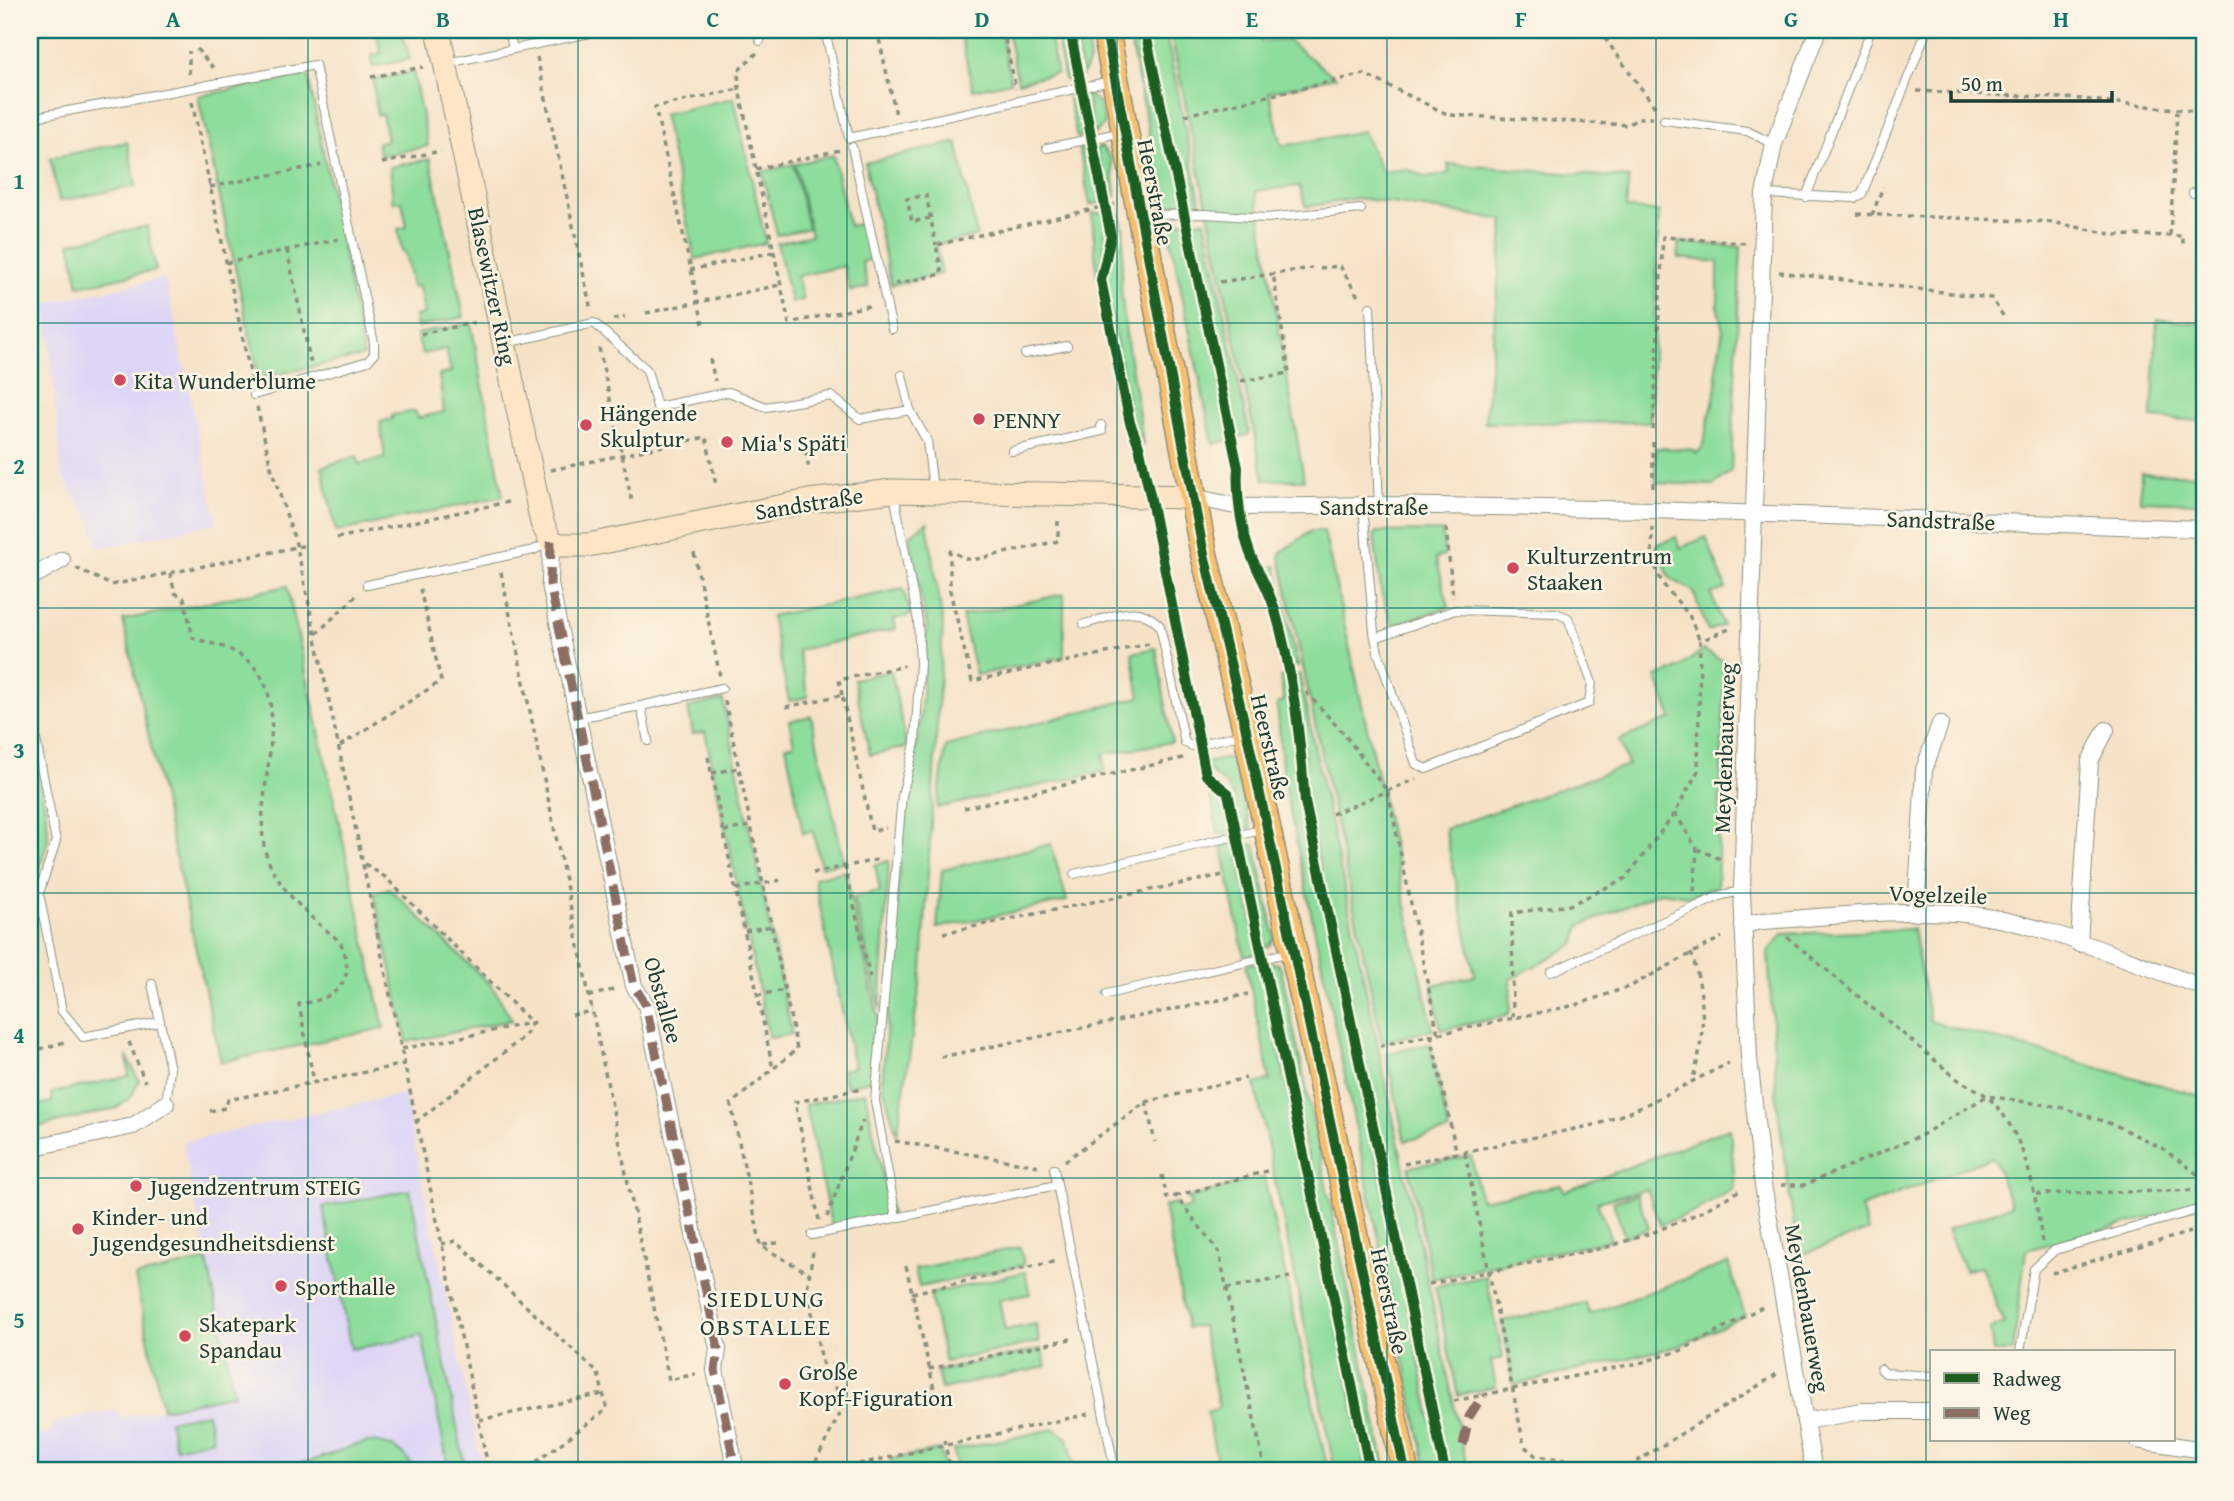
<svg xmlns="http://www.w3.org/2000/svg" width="2234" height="1501" font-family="'Gentium Book Plus',serif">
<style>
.built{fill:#ddd5f6}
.green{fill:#8ddd9c;stroke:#568d68;stroke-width:2}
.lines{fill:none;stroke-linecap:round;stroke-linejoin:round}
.lane-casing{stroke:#8a907e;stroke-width:10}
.street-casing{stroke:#8a907e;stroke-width:18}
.secondary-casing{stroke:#8a907e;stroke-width:25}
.primary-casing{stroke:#8a907e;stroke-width:29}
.path{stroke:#8a907e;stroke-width:3.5;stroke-dasharray:5 5;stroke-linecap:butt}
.lane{stroke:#fff;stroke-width:8}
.street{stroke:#fff;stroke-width:16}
.secondary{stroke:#fde5c5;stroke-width:23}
.primary{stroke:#f9bf6d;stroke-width:26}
.quiet{stroke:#8d6e63;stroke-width:9;stroke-dasharray:18 9;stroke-linecap:butt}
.cycleway-casing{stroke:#fcf5e5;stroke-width:15}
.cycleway{stroke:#1b5e20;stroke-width:10}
.grid{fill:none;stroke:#0f766e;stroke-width:2;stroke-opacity:0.55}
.poi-dot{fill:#d1495b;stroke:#fcf5e5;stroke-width:2.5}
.labels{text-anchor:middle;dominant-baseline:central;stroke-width:5;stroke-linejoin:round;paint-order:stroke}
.street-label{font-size:23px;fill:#1f3d34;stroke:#fcf5e5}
.poi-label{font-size:23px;fill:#1f3d34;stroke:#fcf5e5;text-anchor:start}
.neighbourhood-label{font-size:24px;letter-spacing:2px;fill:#1f3d34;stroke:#fcf5e5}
.neatline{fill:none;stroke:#0f766e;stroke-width:2.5}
.grid-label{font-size:23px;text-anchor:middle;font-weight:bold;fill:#0f766e}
</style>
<rect width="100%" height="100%" fill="#fcf5e5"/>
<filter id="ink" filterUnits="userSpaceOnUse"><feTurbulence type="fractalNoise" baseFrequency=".0143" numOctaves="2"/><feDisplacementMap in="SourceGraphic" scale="14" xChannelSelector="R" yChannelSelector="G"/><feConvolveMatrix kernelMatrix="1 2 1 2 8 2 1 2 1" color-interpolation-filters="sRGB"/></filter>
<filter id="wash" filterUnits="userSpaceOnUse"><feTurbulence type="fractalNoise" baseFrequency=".00686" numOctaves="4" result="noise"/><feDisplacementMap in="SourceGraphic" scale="28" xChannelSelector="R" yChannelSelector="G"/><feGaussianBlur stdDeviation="1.57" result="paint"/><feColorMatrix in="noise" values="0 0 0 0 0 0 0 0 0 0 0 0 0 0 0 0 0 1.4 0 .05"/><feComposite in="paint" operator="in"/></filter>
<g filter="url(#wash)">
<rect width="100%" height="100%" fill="#f6e2c7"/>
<g class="built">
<path d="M165 278 217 523 98 548 91 521 62 476 46 303Z"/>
<path d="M404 1094 483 1471H30V1438L53 1433 52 1423 117 1410 120 1418 234 1394 183 1142Z"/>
</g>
<g class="green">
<path d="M376 30H401L410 59 373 67 371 56 381 53Z"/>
<path d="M932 30H1000L1011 82 973 90 961 36 942 39 941 34 933 35Z"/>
<path d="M1007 30H1048L1057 73 1018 82Z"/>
<path d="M1055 30H1066L1076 78 1065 80Z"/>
<path d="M1073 30H1085L1090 59 1082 76Z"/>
<path d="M1128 30H1165L1201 205H1164Z"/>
<path d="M1170 30H1259L1261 42 1287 40 1335 77 1269 92 1282 146 1363 131 1382 172 1406 169 1428 178 1449 173 1448 164 1629 178 1626 208 1659 212 1650 422 1485 423 1504 220 1358 198 1306 207 1299 186 1256 191 1304 480H1264Z"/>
<path d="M413 72 428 146 380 156 377 143 387 140 382 114 377 115 373 80Z"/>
<path d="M308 75 364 356 259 378 198 96Z"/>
<path d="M1085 92 1099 103 1105 124 1094 134Z"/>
<path d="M1079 93 1088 135 1077 138 1068 96Z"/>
<path d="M734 98 766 243 695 259 663 114Z"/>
<path d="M127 142 136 186 59 201 50 158Z"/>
<path d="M957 142 977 236 936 245 942 274 891 285 865 163Z"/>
<path d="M1091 145 1102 202 1090 205 1079 147Z"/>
<path d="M1102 147 1111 159 1116 195 1108 202 1096 148Z"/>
<path d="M833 155 849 226 863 223 871 259 862 262 868 287 850 291 844 266 797 276 803 300 791 302 777 243 811 235 795 164Z"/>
<path d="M430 159 464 317 417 327 415 316 424 314 419 286 412 287 405 252H402L398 229 407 227 402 201 393 202 390 167Z"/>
<path d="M793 164 808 228 777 235 762 172Z"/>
<path d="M1116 211C1129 226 1121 261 1121 280 1123 335 1137 391 1143 446L1133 426 1103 277 1113 238 1110 212Z"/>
<path d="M1092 213H1104C1107 236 1105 254 1097 277Z"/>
<path d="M1205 221 1249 432 1248 435 1213 444 1168 227 1174 222Z"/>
<path d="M147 226 156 270 79 286 70 243Z"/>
<path d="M1678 242 1741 247 1731 471 1714 485 1656 483 1655 448 1689 449 1697 453 1702 448 1717 386 1716 368 1723 330 1718 309V262L1679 258Z"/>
<path d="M2157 319 2204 324V421L2152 418Z"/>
<path d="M471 323 503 496 336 532 322 467 357 456 359 464 385 458 380 422 392 419V415L415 411 418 418 444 412 439 375 451 372 446 349 422 354 417 334Z"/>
<path d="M2141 473 2204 475V503L2140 501Z"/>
<path d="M927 522 943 625 922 972 897 1135 882 1083 903 824 920 722 927 627 909 536Z"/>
<path d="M1311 531H1324L1433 1030 1382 1042 1280 557 1281 552Z"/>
<path d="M1442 531 1445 555 1436 558 1449 607 1393 625 1381 592 1374 536 1377 532Z"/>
<path d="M1676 537 1680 548 1706 537 1726 588 1711 594 1723 625 1708 631 1693 591 1670 578 1656 545Z"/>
<path d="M1276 566 1298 667 1289 668 1277 609 1264 574 1269 572V568Z"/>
<path d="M287 586 384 1028 221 1062 123 620Z"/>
<path d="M903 589 911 615 894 619 896 629 798 650 808 697 789 701 771 616Z"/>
<path d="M1064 594V657L976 675 962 616Z"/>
<path d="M1156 648 1172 742 1103 754 1105 771 937 808 946 746 1140 697 1132 653Z"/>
<path d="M1703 650 1725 662 1717 887 1688 896 1660 892 1580 926 1576 943 1511 979 1510 1011 1506 1016 1441 1030 1432 985 1475 976 1445 829 1628 765 1619 740 1672 718 1656 677 1679 668Z"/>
<path d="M891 671 907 747 870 755 854 679Z"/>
<path d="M1299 674 1468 1471H1447L1307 805 1303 736 1290 675Z"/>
<path d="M1285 676 1296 726 1302 802 1442 1471H1427L1283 778 1277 704 1284 701 1280 677Z"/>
<path d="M723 700 792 1034 769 1038 705 732 693 734 688 707Z"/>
<path d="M811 716 844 862 821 867 813 831 803 833 786 746 794 744 789 721Z"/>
<path d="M30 744C35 771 49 811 48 837 46 864 31 870 34 901L30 902Z"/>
<path d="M1231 757 1251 828 1242 832C1238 818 1237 800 1228 788 1221 777 1209 776 1206 763Z"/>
<path d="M1207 779 1225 794 1234 832 1218 833Z"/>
<path d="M1243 843 1255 845 1275 938 1269 946 1265 947Z"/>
<path d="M1051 844 1067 901 937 928 942 870Z"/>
<path d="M1236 844 1259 953 1244 956 1222 847Z"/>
<path d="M889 861 880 1009 854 897 880 891 875 865Z"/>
<path d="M845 871 878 1016 873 1080 846 1087 842 1070 854 1067 814 878Z"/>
<path d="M389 888 492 986 512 1020 407 1042 374 893Z"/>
<path d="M1913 929 1930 1021 2204 1097V1204L2026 1250 2013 1352H1993L1990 1329 2004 1323 1981 1267 1965 1270 1947 1230 2011 1205 1993 1157 1861 1208 1868 1231 1798 1256 1777 1103 1768 951 1783 934Z"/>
<path d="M1267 961 1278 964 1281 969 1386 1471H1373Z"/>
<path d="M1261 962 1367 1471H1335L1255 1084 1270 1080 1246 965Z"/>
<path d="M1430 1044 1449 1131 1405 1141 1386 1053Z"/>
<path d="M127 1056 139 1081 131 1097 117 1108 30 1129V1107L52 1102 51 1093 129 1076Z"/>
<path d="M865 1092 891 1215 832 1228 805 1105Z"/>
<path d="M1730 1128 1735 1188 1694 1212 1660 1225 1647 1189 1597 1202 1611 1240 1432 1279 1409 1167 1471 1156 1481 1200 1561 1185 1564 1192Z"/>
<path d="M1264 1177 1328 1471H1219L1207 1412 1219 1408 1202 1326 1187 1328 1164 1206 1176 1203 1180 1210 1191 1207 1188 1198Z"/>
<path d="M410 1190 466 1471H449L422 1336 351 1349 323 1207Z"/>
<path d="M1637 1194 1649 1228 1625 1237 1613 1202Z"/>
<path d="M1020 1247 1024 1265 919 1287 915 1269Z"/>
<path d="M207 1260 234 1394 163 1409 135 1277Z"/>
<path d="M1728 1263 1745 1316 1679 1346 1514 1385 1502 1321 1585 1303 1590 1314Z"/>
<path d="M1025 1272 1030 1294 999 1300 1005 1330 1036 1324 1039 1342 945 1362 930 1294Z"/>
<path d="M1486 1276 1503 1358 1491 1361 1496 1387 1458 1395 1435 1286Z"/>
<path d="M1042 1349 1046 1367 941 1389 937 1371Z"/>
<path d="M207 1413 213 1439 176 1448 169 1421Z"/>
<path d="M1054 1429 1068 1438 1075 1471H958L953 1450Z"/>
<path d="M369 1442C390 1443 407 1451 414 1471H208C234 1447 271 1468 300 1463 323 1460 345 1446 369 1442Z"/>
<path d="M940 1450 945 1471H886L892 1459Z"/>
</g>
</g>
<g filter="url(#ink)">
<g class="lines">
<g class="lane-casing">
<g id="lane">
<path d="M509 30 513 49"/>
<path d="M757 30 760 41"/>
<path d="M825 30 849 138 1111 81"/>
<path d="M448 63 604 30"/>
<path d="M30 118 315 65 374 343V354L368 361 254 395"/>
<path d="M1664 120 1747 131 1774 144"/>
<path d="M852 147 892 329"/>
<path d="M1047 148 1123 132"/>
<path d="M2193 193H2204"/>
<path d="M1764 194 1855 198 1862 194 1927 30"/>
<path d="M1806 197 1871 30"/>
<path d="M1146 215 1206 214 1266 218 1361 209"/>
<path d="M1370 307 1379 505"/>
<path d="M506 343 594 323 647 370 657 407 729 392 766 407 831 396 860 419 910 410"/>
<path d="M1025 354 1067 346"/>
<path d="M902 375 910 410 927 441 933 488"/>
<path d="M1012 451 1102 431 1101 425"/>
<path d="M30 476 33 505 30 507"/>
<path d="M894 494 918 621 920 663 915 743 902 796 875 1101 896 1217"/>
<path d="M1363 506 1374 632 1378 652 1416 764 1426 769 1589 703 1592 683 1568 618 1556 613 1455 610 1375 638"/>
<path d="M367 585 534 550 548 543"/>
<path d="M1084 624C1114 617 1137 601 1160 626L1185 743 1192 746 1244 734"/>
<path d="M30 688 33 725 56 841 39 893 62 1011 83 1037 160 1022"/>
<path d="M641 706 722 688"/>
<path d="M577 718 641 706 648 741"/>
<path d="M1074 874 1265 829"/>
<path d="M1551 972 1722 895 1742 891"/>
<path d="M152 984 170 1069 166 1104"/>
<path d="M1107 994 1291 952"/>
<path d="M1054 1169 1115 1471"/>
<path d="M812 1235 1057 1185"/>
<path d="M2020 1352 2034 1269 2055 1250 2204 1208"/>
<path d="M1881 1369 1885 1373 1931 1376"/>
</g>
</g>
<g class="street-casing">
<g id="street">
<path d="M1193 497 1240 507 1379 505 1653 510 2204 529"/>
<path d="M551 541 550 584 634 986 646 1005 718 1349 715 1370 736 1471"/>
<path d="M30 578 62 560"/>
<path d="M1916 913 1924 770 1940 724"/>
<path d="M1743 925 1762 921C1828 917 1898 908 1965 914 2042 921 2130 963 2204 987"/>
<path d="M2079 944 2090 761 2106 730"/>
<path d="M30 1148 133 1126 166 1104"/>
<path d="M1805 1421 1862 1411H1931"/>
<path d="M2137 1440 2204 1450"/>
<path d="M1814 1471 1763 1185 1749 1058 1742 891 1764 194 1774 144 1818 30"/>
</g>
</g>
<g class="secondary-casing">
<path id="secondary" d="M438 30 542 523 551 541 560 545H588L809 501 893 491 1193 497"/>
</g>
<g class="primary-casing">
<path id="primary" d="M1106 30 1203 550 1247 734 1405 1471"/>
</g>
<g class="path">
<path d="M877 30 896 115"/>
<path d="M1003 30 1016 89"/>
<path d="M1599 30 1657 110"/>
<path d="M197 49 215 70"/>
<path d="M757 53 738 71 739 89 789 323 873 305"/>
<path d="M537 57 591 310"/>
<path d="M189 74V51"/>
<path d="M371 77 423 67"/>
<path d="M1917 91 2081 99 2204 112"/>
<path d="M192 102 252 382"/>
<path d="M2198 112 2202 30"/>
<path d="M1185 115 1364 74 1449 115 1628 125 1638 118H1652"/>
<path d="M382 163 441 151"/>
<path d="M756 169 840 150"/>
<path d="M210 187 321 165"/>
<path d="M1857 214 2051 222 2116 235 2183 236V246"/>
<path d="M1872 215 1883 187"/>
<path d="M930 218 912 222 907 199 926 195 936 245"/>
<path d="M2170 235 2177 112"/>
<path d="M287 250 311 364"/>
<path d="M226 263 339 239"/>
<path d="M1320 268 1340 266 1359 298"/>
<path d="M690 270 774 252"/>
<path d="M1779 272 1991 298 2004 317"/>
<path d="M1220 282 1312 268"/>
<path d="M895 284 942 274 936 245 1115 204"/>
<path d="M646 313 780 285"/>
<path d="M613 319 625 317"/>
<path d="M703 324 655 107 739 89"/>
<path d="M421 334 477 322"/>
<path d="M599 348 632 502"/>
<path d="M710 359 715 381"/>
<path d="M1241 381 1289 373 1273 273"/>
<path d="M257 407 272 471 297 547 489 1471"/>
<path d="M1653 430 1663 237 1745 243"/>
<path d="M804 442 809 470"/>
<path d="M1653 442V492"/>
<path d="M551 470 706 437 716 485"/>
<path d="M1058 521V541L977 559H967L950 551V591L972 681 1149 644"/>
<path d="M1652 527V558L1662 583 1689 615 1700 641"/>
<path d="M1446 528 1453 598"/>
<path d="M337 538 508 502"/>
<path d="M1153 538H1157"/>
<path d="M694 553 720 676"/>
<path d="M76 568 111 585 307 545"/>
<path d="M501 572 669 1380 696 1374"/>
<path d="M170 573 175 593 184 598 193 638C209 643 230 647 243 657 304 700 245 801 268 860 279 887 300 907 321 926 327 931 337 938 341 944 344 949 347 965 347 970 343 995 320 1001 299 1004L314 1082"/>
<path d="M316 634 358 594"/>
<path d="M1306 692 1344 734 1388 792 1438 1034"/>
<path d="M842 695 839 680 904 666"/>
<path d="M725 701 797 1049 731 1104 761 1246 810 1274"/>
<path d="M786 707 842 695 872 831 886 828"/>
<path d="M340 746 441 681 420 589"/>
<path d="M708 757 773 1069"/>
<path d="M712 773 739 768"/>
<path d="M964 808 1183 758"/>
<path d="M1675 813 1697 849 1694 892"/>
<path d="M1332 814 1416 779"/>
<path d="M724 831 751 826"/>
<path d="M1697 849 1723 860"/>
<path d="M365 864 385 877 532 1023 525 1036 417 1121"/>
<path d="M845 866 870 977"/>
<path d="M813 873 881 859"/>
<path d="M736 889 781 880"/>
<path d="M745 931 772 926"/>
<path d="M943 933 1223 875"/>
<path d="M1787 937 1961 1082C1970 1086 1981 1091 1989 1098 2026 1134 2036 1194 2042 1243"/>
<path d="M1691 953C1706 996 1706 1037 1692 1081"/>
<path d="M757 995 785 990"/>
<path d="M589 996 617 989"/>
<path d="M572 1015 592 1011"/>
<path d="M1513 1017 1512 913 1570 905 1626 878 1675 813 1698 771 1700 641 1732 628"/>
<path d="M1431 1035 1457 1155"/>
<path d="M129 1042 145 1082"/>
<path d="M1380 1046 1576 1005 1631 986 1722 937"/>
<path d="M402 1049 536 1022"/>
<path d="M30 1052 68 1041"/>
<path d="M941 1057 1248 994"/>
<path d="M1146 1102 1246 1078"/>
<path d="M210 1111 225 1108 228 1100 405 1064"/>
<path d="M895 1141 1039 1166"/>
<path d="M1465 1153 1524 1446 1536 1456 1657 1471"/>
<path d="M1065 1161 1146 1102 1155 1142"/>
<path d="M1404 1164 1599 1124 1637 1109 1729 1063"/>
<path d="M1162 1175 1167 1198 1176 1196 1219 1252 1265 1471"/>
<path d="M1781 1185H1804L1920 1136 1987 1096 2060 1107 2115 1125 2162 1148 2204 1179"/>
<path d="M2036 1194 2204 1190"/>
<path d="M1176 1196 1267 1171"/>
<path d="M827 1217 863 1120"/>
<path d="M819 1220 795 1102 862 1089"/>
<path d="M441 1244 456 1241 598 1373 607 1409 524 1471"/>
<path d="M763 1245 782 1242"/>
<path d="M906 1266 935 1393"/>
<path d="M2052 1273 2204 1228"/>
<path d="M1429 1284 1607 1247 1654 1232 1701 1212 1742 1189"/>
<path d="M1227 1288 1290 1277"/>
<path d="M912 1293 1057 1261"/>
<path d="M929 1369 1075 1338"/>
<path d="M1454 1401 1643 1362 1682 1350 1762 1307"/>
<path d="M479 1420 603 1394"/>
<path d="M944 1440 951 1471"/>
<path d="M871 1462 873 1471"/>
<path d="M859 1464 1089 1414"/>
<path d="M1628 1467 1777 1374"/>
<path d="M811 1471 845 1403 823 1366 807 1289 813 1252"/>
<path d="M825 1471 830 1470"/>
</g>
<use href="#lane" class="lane"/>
<use href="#street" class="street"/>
<use href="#secondary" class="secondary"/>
<use href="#primary" class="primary"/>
<g class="quiet">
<path d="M551 541 550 584 634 986 646 1005 718 1349 715 1370 736 1471"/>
<path d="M1463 1445 1469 1417 1483 1395"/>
</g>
<g class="cycleway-casing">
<g id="cycleway">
<path d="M1070 30 1111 236 1101 280 1130 423 1139 446 1150 495 1206 775 1228 793 1370 1471"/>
<path d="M1106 30 1203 550 1247 734 1405 1471"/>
<path d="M1145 30 1238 468C1236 495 1241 528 1250 553 1257 571 1268 587 1274 607 1293 669 1300 738 1305 802L1445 1471"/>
</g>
</g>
<use href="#cycleway" class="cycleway"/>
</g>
</g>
<path class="grid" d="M308 30V1471M578 30V1471M847 30V1471M1117 30V1471M1387 30V1471M1656 30V1471M1926 30V1471M30 323H2204M30 608H2204M30 893H2204M30 1178H2204"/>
<g class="poi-dot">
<circle cx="120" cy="380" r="7"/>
<circle cx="979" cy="419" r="7"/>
<circle cx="586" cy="425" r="7"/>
<circle cx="727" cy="442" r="7"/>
<circle cx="1513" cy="568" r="7"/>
<circle cx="136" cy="1186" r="7"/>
<circle cx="78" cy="1229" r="7"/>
<circle cx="281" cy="1286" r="7"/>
<circle cx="185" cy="1336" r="7"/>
<circle cx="785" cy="1384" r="7"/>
</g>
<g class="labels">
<g class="street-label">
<text transform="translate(1156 192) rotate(79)">Heerstraße</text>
<text transform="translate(493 286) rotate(78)">Blasewitzer Ring</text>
<text transform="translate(809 503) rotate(-9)">Sandstraße</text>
<text x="1374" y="506">Sandstraße</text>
<text transform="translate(1941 520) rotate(2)">Sandstraße</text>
<text transform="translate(1271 747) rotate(77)">Heerstraße</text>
<text transform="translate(1724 748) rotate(-88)">Meydenbauerweg</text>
<text transform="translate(1938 894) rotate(2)">Vogelzeile</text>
<text transform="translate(664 1000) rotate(74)">Obstallee</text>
<text transform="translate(1390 1301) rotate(78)">Heerstraße</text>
<text transform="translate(1808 1308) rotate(80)">Meydenbauerweg</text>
</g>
<g class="poi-label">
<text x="134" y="380">Kita Wunderblume</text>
<text x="600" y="412">Hängende<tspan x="600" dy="26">Skulptur</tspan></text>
<text x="993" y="419">PENNY</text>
<text x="741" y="442">Mia's Späti</text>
<text x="1527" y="555">Kulturzentrum<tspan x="1527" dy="26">Staaken</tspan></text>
<text x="150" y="1186">Jugendzentrum STEIG</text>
<text x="92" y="1216">Kinder- und<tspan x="92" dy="26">Jugendgesundheitsdienst</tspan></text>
<text x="295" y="1286">Sporthalle</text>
<text x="199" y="1323">Skatepark<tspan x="199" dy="26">Spandau</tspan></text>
<text x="799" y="1371">Große<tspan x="799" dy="26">Kopf-Figuration</tspan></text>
</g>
<g class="neighbourhood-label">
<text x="766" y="1298">SIEDLUNG<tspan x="766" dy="28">OBSTALLEE</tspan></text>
</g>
</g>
<rect width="2234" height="1501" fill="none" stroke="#fcf5e5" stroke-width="77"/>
<rect x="1930" y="1350" width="245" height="91" fill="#fcf5e5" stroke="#a4ab9e" stroke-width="2"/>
<rect x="1944" y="1373" width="35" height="10" fill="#1b5e20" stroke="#a4ab9e" stroke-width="2"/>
<text x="1993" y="1386" font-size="21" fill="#1f3d34">Radweg</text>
<rect x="1944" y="1408" width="35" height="10" fill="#8d6e63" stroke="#a4ab9e" stroke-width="2"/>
<text x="1993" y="1420" font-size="21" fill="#1f3d34">Weg</text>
<path d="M1951 91v10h161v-10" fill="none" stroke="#1f3d34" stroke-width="3.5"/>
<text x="1961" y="91" font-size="21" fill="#1f3d34" stroke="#fcf5e5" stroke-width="5" paint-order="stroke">50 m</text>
<rect x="38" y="38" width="2158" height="1424" class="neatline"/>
<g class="grid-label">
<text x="173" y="27">A</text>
<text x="443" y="27">B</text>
<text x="713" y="27">C</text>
<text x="982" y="27">D</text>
<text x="1252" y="27">E</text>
<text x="1521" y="27">F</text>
<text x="1791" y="27">G</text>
<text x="2061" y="27">H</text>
<text x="19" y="189">1</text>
<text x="19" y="474">2</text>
<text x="19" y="758">3</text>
<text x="19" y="1043">4</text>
<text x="19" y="1328">5</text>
</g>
</svg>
